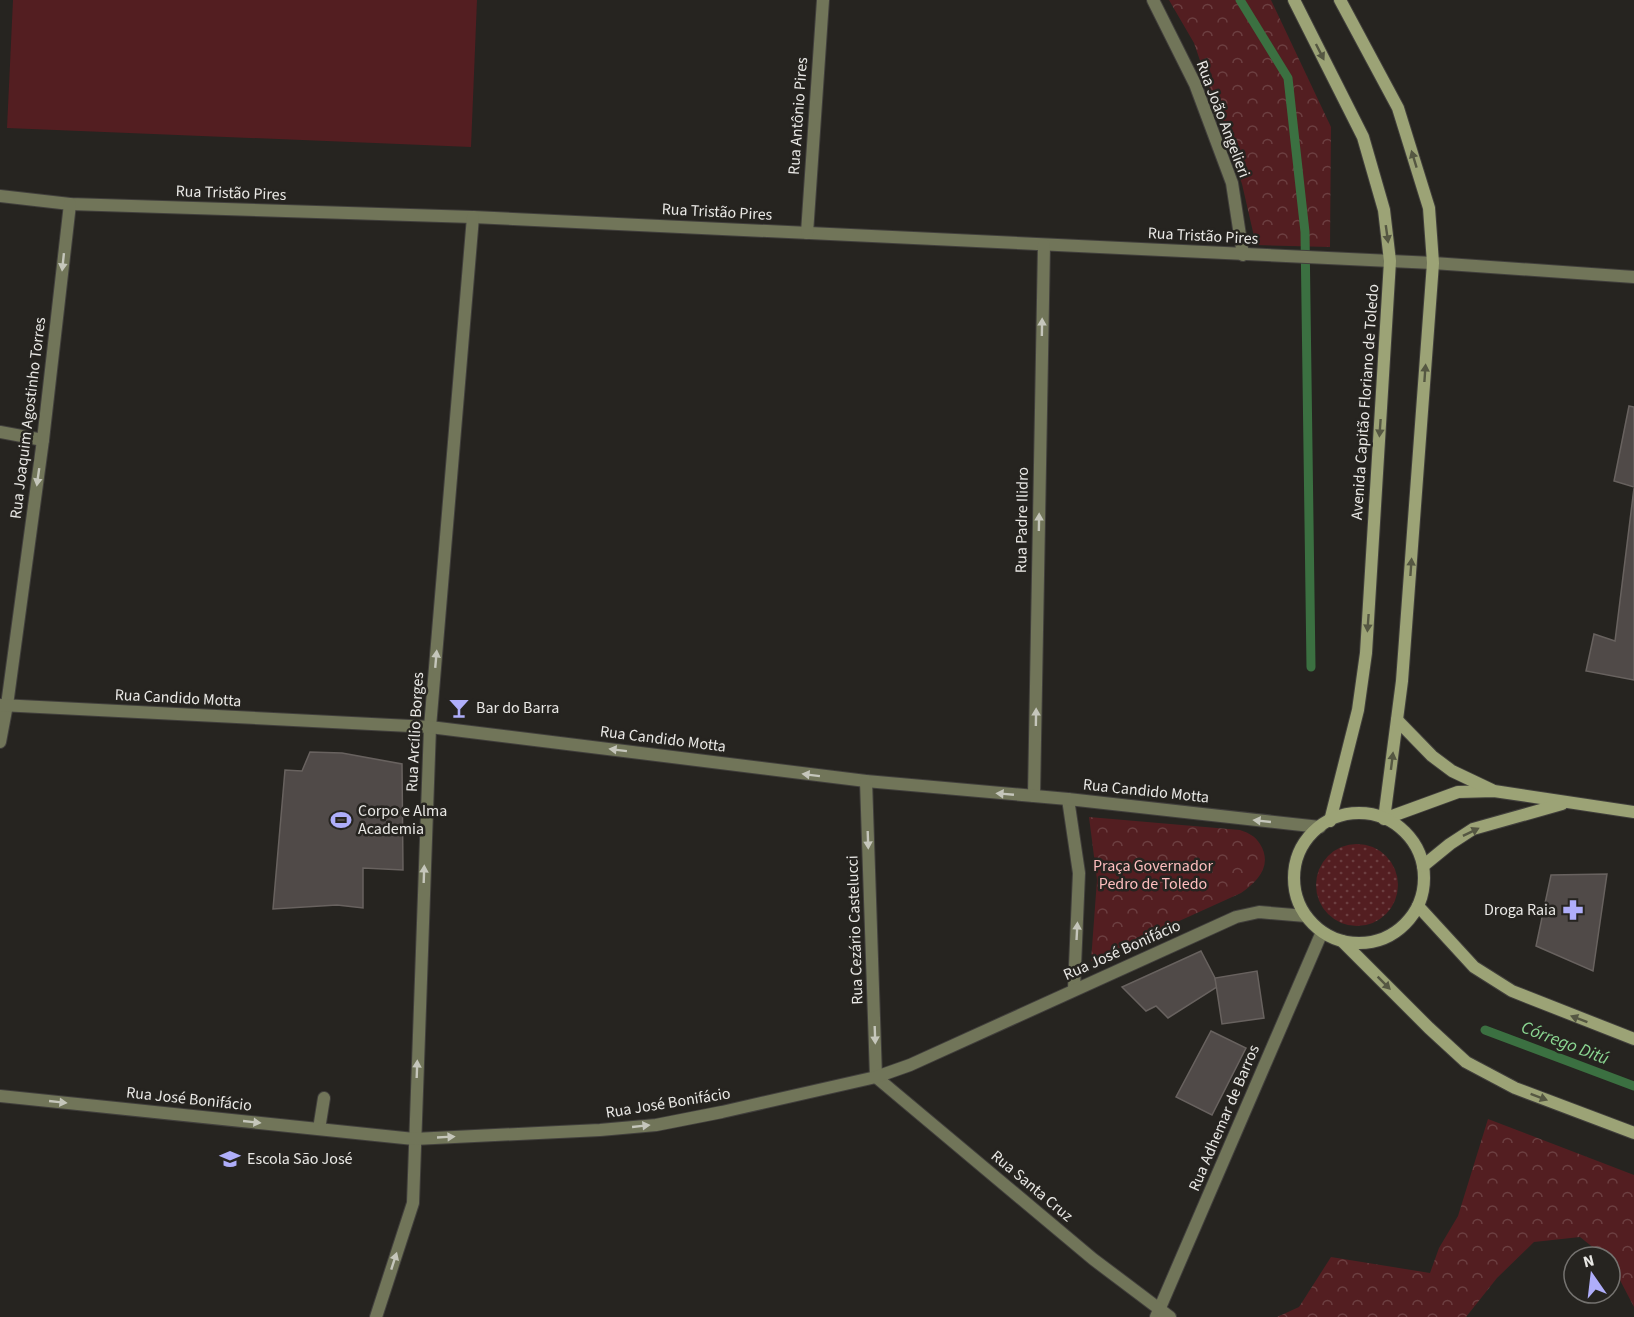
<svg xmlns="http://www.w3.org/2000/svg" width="1634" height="1317" font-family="'Source Sans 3',sans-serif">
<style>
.grass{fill:url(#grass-dots)}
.forest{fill:url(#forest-crowns)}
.pitch{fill:#531e21}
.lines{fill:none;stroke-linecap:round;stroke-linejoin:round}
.stream{stroke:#3b7041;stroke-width:9}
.building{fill:#504a48;stroke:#68625f;stroke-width:1.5}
.service-casing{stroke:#413f3c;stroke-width:14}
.minor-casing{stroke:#413f3c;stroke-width:14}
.tertiary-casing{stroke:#413f3c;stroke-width:14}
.secondary-casing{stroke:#413f3c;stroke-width:14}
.service{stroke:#717559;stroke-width:12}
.minor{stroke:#717559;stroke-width:12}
.tertiary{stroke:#717559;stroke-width:12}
.secondary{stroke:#9ca376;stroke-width:12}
.oneway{fill:#555742}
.oneway2{fill:#c5c6bb}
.labels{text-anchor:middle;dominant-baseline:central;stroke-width:5;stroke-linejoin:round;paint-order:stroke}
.street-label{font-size:16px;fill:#e9e8e5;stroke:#262420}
.poi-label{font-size:16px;fill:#e9e8e5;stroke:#262420;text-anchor:start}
.park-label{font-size:16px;fill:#febebe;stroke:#262420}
.water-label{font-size:18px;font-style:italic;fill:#8bd792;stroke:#262420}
</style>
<defs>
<pattern id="grass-dots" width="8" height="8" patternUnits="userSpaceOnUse" patternTransform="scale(1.5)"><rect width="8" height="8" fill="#531e21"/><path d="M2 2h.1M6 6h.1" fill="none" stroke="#6c3f41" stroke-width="1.8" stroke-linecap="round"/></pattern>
<pattern id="forest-crowns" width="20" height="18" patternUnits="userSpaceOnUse" patternTransform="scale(1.5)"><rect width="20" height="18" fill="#531e21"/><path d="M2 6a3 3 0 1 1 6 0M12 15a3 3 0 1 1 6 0" fill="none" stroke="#6c3f41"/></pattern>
</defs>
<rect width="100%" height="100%" fill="#262420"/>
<circle class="grass" cx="1357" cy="885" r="41"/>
<g class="forest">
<path d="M1169 0H1271L1331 127 1330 247 1256 245 1242 184 1194 43Z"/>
<path d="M1089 817 1240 830C1249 833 1255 836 1260 844 1273 865 1258 881 1241 893L1091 961 1097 880Z"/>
<path d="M1488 1119 1634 1175V1307L1610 1261V1257H1605L1580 1237 1534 1242 1497 1278 1466 1317H1277L1299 1307 1331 1257 1430 1273 1439 1248 1458 1216Z"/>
</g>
<path class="pitch" d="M13 0H477L471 147 7 128Z"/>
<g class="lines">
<g class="stream">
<path d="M1240 0 1288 78 1305 232 1311 667"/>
<path d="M1485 1030 1634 1086"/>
</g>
</g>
<g class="building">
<path d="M1629 406 1634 407V487L1614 481Z"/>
<path d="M1634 488V680L1586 671 1594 634 1615 641Z"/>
<path d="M310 752 342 753 402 764 403 870 363 868V908L337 905 273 909 285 770 302 771Z"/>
<path d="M1607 874 1593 971 1536 946 1551 875Z"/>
<path d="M1201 951 1215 978 1217 987 1168 1018 1156 1006 1146 1011 1122 987Z"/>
<path d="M1257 971 1264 1018 1222 1024 1215 978Z"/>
<path d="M1211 1031 1246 1048 1212 1115 1176 1097Z"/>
</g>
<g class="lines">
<g class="service-casing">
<g id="service">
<path d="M1433 263 1634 277"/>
<path d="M319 1129 324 1098"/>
</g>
</g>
<g class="minor-casing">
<g id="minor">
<path d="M1153 0 1195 84 1232 183 1243 255"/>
<path d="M0 196 70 204 473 217 1433 263"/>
<path d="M807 233 823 0"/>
<path d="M0 432 43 440"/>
<path d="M0 742 7 705 43 440 70 204"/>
<path d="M1034 796 1044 245"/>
<path d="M1068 799 1079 873 1074 989"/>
<path d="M376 1317 413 1203 430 727 473 217"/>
<path d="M1156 1317 1322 932"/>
</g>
</g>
<g class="tertiary-casing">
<g id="tertiary">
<path d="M0 705 430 727 866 781 1068 799 1320 827"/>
<path d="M866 781 876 1077 1093 1259 1170 1317"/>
<path d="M0 1096 414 1139 600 1130 656 1125 722 1112 876 1077 910 1065 1236 917 1259 912 1306 916"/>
</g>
</g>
<g class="secondary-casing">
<g id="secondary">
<path d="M1294 0 1363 137 1384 210 1390 261 1366 653 1358 710 1330 821"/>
<path d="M1340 0 1398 108 1429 208 1433 263 1402 681 1384 819 1458 792 1494 791 1634 812"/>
<path d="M1397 720 1432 756 1452 771 1492 790"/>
<circle cx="1359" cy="878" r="65"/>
<path d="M1423 866 1450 844 1473 829 1562 804"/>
<path d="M1418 906 1474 967 1512 991 1634 1039"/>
<path d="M1342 941 1429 1028 1466 1062 1515 1088 1634 1133"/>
</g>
</g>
<use href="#service" class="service"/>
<use href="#minor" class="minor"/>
<use href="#tertiary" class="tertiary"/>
<use href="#secondary" class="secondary"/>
</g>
<defs><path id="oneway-solid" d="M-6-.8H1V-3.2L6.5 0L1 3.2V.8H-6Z" transform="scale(1.5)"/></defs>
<g class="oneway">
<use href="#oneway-solid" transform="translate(1320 52) rotate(63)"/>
<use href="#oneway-solid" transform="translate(1414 159) rotate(-107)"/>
<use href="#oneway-solid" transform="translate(1387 234) rotate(82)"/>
<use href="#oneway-solid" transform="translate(1425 373) rotate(-86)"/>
<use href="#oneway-solid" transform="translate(1380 428) rotate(94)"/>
<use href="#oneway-solid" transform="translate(1411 567) rotate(-86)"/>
<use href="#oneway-solid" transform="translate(1368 623) rotate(94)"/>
<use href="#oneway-solid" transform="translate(1392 761) rotate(-83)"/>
<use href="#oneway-solid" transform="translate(1471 832) rotate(-26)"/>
<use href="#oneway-solid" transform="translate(1384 983) rotate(45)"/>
<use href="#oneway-solid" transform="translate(1579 1019) rotate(-159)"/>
<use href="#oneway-solid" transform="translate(1539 1097) rotate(21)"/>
</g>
<g class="oneway2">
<use href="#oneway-solid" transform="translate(63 262) rotate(96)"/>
<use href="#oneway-solid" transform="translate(1042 327) rotate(-89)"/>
<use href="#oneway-solid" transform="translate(38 477) rotate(98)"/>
<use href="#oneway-solid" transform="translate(1039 522) rotate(-89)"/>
<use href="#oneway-solid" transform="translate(436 659) rotate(-85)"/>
<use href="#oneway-solid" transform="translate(1036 717) rotate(-89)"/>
<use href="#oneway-solid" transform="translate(618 750) rotate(-173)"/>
<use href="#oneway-solid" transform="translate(811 775) rotate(-173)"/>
<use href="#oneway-solid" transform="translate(1005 794) rotate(-175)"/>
<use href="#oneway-solid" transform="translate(1262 821) rotate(-174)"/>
<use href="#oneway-solid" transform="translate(868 840) rotate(88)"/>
<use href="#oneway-solid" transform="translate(424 874) rotate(-88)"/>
<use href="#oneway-solid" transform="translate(1077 931) rotate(-87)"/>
<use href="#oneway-solid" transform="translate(875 1035) rotate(88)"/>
<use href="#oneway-solid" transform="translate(417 1069) rotate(-88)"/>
<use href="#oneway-solid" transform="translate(58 1102) rotate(6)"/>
<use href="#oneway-solid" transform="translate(252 1122) rotate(6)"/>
<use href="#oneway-solid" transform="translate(641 1126) rotate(-6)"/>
<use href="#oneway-solid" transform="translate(446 1137) rotate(-3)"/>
<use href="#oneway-solid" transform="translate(394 1261) rotate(-72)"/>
</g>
<defs>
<g id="bar-bare" transform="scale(1.62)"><path d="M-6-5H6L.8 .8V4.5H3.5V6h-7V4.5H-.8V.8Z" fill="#afaefa" stroke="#262420" stroke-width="2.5" paint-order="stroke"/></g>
<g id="stadium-bare" transform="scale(1.62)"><path d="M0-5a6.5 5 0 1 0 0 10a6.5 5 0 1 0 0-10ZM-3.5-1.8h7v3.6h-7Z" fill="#afaefa" stroke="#262420" stroke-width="2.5" paint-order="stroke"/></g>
<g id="pharmacy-bare" transform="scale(1.62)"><path d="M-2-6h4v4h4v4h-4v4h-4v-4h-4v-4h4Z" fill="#afaefa" stroke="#262420" stroke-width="2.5" paint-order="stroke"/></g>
<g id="school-bare" transform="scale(1.62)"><path d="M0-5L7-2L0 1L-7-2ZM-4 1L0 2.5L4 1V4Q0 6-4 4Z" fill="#afaefa" stroke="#262420" stroke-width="2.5" paint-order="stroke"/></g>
</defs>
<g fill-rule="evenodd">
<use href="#bar-bare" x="459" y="708"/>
<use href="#stadium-bare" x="341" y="820"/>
<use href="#pharmacy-bare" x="1573" y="910"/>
<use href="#school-bare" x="230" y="1159"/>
</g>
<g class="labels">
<g class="street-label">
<text transform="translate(798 116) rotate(-86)">Rua Antônio Pires</text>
<text transform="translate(1223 119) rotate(69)">Rua João Angelieri</text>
<text transform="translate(231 193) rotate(2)">Rua Tristão Pires</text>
<text transform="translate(717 212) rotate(3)">Rua Tristão Pires</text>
<text transform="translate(1203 236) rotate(3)">Rua Tristão Pires</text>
<text transform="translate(1365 402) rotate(-86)">Avenida Capitão Floriano de Toledo</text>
<text transform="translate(28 418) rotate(-83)">Rua Joaquim Agostinho Torres</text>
<text transform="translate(1022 520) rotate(-89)">Rua Padre Ilidro</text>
<text transform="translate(178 698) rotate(3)">Rua Candido Motta</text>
<text transform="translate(415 732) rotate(-87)">Rua Arcílio Borges</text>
<text transform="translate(663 739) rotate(7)">Rua Candido Motta</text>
<text transform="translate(1146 791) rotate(6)">Rua Candido Motta</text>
<text transform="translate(855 930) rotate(-92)">Rua Cezário Castelucci</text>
<text transform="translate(1122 950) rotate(-24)">Rua José Bonifácio</text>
<text transform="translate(189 1099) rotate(6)">Rua José Bonifácio</text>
<text transform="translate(668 1103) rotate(-9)">Rua José Bonifácio</text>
<text transform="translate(1224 1118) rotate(-67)">Rua Adhemar de Barros</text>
<text transform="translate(1032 1186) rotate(40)">Rua Santa Cruz</text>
</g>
<g class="poi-label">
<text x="476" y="708">Bar do Barra</text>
<text x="358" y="811">Corpo e Alma<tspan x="358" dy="18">Academia</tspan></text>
<text x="1556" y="910" text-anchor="end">Droga Raia</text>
<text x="247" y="1159">Escola São José</text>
</g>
<g class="park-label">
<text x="1153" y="866">Praça Governador<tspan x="1153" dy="18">Pedro de Toledo</tspan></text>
</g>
<g class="water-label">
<text transform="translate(1565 1043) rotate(21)">Córrego Ditú</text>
</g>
</g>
<g transform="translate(1592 1275) rotate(346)"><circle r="28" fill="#262420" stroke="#74726f" stroke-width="1.5"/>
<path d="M0-4.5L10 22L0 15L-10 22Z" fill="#afaefa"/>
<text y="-9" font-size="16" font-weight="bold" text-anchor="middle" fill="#e9e8e5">N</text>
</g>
</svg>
